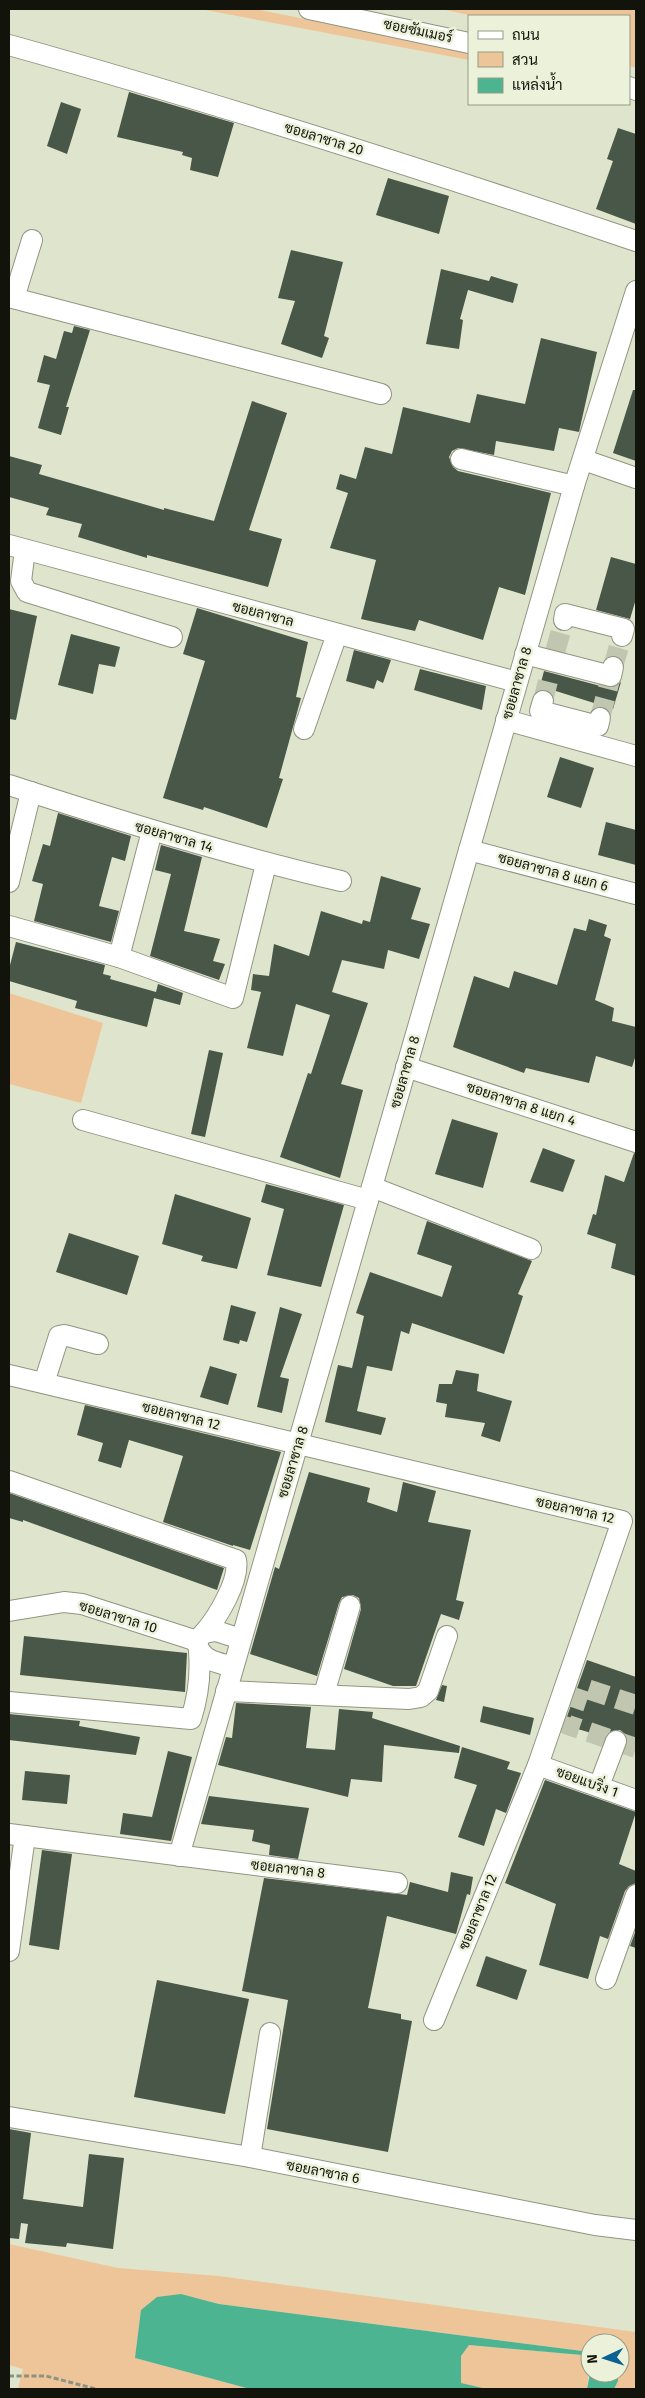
<svg xmlns="http://www.w3.org/2000/svg" width="645" height="2398" font-family="'Fira Sans',Sarabun,sans-serif">
<style>
.green{fill:#edc599}
.water{fill:#4db491}
.building{fill:#485747}
.lines{fill:none;stroke-linecap:round;stroke-linejoin:round}
.minor-tunnel{stroke:#c0c6b0;stroke-width:20;stroke-dasharray:20 10;stroke-linecap:butt}
.minor-casing{stroke:#909580;stroke-width:22}
.path{stroke:#8e9281;stroke-width:3;stroke-dasharray:5 2.5;stroke-linecap:butt}
.minor{stroke:#fff;stroke-width:20}
.labels{text-anchor:middle;dominant-baseline:central;stroke-width:5;stroke-linejoin:round;paint-order:stroke}
.street-label{font-size:14px;fill:#12140c;stroke:#ecf2da}
</style>
<rect width="100%" height="100%" fill="#dfe5cd"/>
<g class="green">
<path d="M200 9H255L469 52V60Z"/>
<path d="M441 9H636V68L629 66V16H473Z"/>
<path d="M9 993 103 1023 81 1103 9 1084Z"/>
<path d="M9 2244 118 2268 219 2276 636 2332V2389H614L618 2381V2373H620V2343H590V2352L219 2304 181 2294 135 2358 250 2389H18L23 2369 9 2365Z"/>
<path d="M469 2345 582 2355 590 2359 587 2389H487L461 2384V2355Z"/>
</g>
<g class="water">
<path d="M181 2294 219 2304 590 2352V2359L582 2355 469 2345 461 2356V2383L487 2389H250L135 2358 141 2310 157 2297Z"/>
<path d="M590 2373H618V2381L614 2389H587Z"/>
</g>
<g class="building">
<path d="M129 92 234 123 218 177 190 170 192 158 182 155 183 152 117 137Z"/>
<path d="M61 102 81 109 67 154 47 146Z"/>
<path d="M618 128 636 134V224L596 209 613 161 607 159Z"/>
<path d="M388 178 449 196 439 234 376 215Z"/>
<path d="M291 250 343 262 324 336 329 338 322 358 281 344 295 301 278 298Z"/>
<path d="M441 269 489 281 491 276 518 284 513 303 468 290 460 319 463 320 459 349 426 344Z"/>
<path d="M74 326 90 330 66 407H69L61 435 38 428 50 385 37 382 44 355 56 359 64 331 72 333Z"/>
<path d="M541 338 597 352 579 432 559 428 554 451 496 441 494 455 458 448 452 451 449 457 453 467 458 471 551 493 525 595 499 587 483 640 419 620 415 631 361 619 376 560 330 548 348 493 336 489 340 474 356 479 365 447 392 454 403 407 470 423 477 394 525 404Z"/>
<path d="M633 390H636V461L613 453Z"/>
<path d="M252 401 287 413 249 530 282 539 268 587 147 555V558L78 537 82 524 46 515 49 508 9 497V456L42 465 39 474 164 510V508L214 521Z"/>
<path d="M611 557 636 564V599L630 619 596 610Z"/>
<path d="M197 608 308 642 296 697 301 698 279 778 283 779 267 828 204 807 203 810 163 798 205 661 183 654Z"/>
<path d="M9 609 37 616 16 720 9 719Z"/>
<path d="M71 634 120 647 115 667 99 664 93 694 58 685Z"/>
<path d="M354 650 391 660 383 683 377 680 374 689 346 681Z"/>
<path d="M420 669 486 686 482 710 414 690Z"/>
<path d="M544 671 608 688 615 687 621 682 613 709 540 686Z"/>
<path d="M560 757 594 768 581 808 547 797Z"/>
<path d="M58 813 131 836 125 861 112 857 99 906 119 911 111 942 34 921 43 884 32 881 43 844 50 846Z"/>
<path d="M606 822 636 830V865L598 855Z"/>
<path d="M161 845 202 857 184 931 220 939 213 961 225 964 219 980 150 956 171 874 155 870Z"/>
<path d="M381 876 421 888 411 919 430 924 419 959 388 950 384 969 342 960 332 992 368 1003 341 1084 363 1090 340 1178 280 1157 308 1073 311 1074 330 1015 296 1004 283 1056 247 1048 261 992 251 990 253 974 269 976 274 944 309 956 321 911 362 924 363 920 370 922Z"/>
<path d="M589 919 607 925 604 936 611 939 595 1000 614 1008 612 1021 636 1027V1055L632 1067 596 1056 589 1083 526 1068 524 1073 453 1047 474 976 509 988 514 971 557 985 574 928 586 931Z"/>
<path d="M16 942 105 965 103 974 111 976 110 979 156 992 158 984 183 993 180 1005 154 998 147 1027 75 1008 77 1001 9 981V969Z"/>
<path d="M209 1050 223 1053 205 1137 191 1134Z"/>
<path d="M452 1119 498 1133 483 1188 435 1174Z"/>
<path d="M543 1148 575 1160 563 1192 530 1182Z"/>
<path d="M634 1153 636 1154V1276L611 1268 616 1244 587 1234 593 1214 596 1215 605 1175 624 1182Z"/>
<path d="M266 1184 344 1205 321 1287 267 1275 284 1209 261 1202Z"/>
<path d="M175 1194 251 1218 237 1269 201 1261 203 1256 162 1244Z"/>
<path d="M427 1221 532 1261 518 1294 523 1296 504 1354 412 1323 409 1334 401 1331 392 1371 367 1366 357 1411 386 1418 381 1435 325 1422 338 1365 352 1368 364 1316 356 1313 370 1272 442 1297 452 1266 417 1254Z"/>
<path d="M69 1233 139 1256 127 1295 56 1272Z"/>
<path d="M231 1305 256 1312 247 1342 240 1340 239 1344 223 1340Z"/>
<path d="M280 1307 302 1314 280 1377 289 1379 282 1413 257 1407Z"/>
<path d="M210 1366 237 1374 228 1405 200 1397Z"/>
<path d="M456 1370 479 1374 477 1391 512 1401 500 1442 481 1436 485 1423 445 1417 447 1404 436 1402 439 1384H452Z"/>
<path d="M85 1405 281 1452 250 1550 233 1545V1546L163 1522 183 1456 129 1440 121 1468 98 1461 103 1443 77 1435Z"/>
<path d="M309 1472 370 1488 367 1502 397 1512 403 1482 436 1491 428 1522 471 1530 456 1600 464 1602 459 1620 441 1614 416 1686H393L344 1669 361 1609 359 1598 353 1595 342 1597 339 1603 317 1676 250 1654 275 1567 279 1569Z"/>
<path d="M9 1493 224 1568 217 1590 23 1520V1522L9 1518Z"/>
<path d="M24 1636 187 1653 185 1692 20 1675Z"/>
<path d="M587 1660 636 1677V1747L627 1744 625 1734 620 1730 609 1732 605 1737 564 1725Z"/>
<path d="M442 1685 447 1686 444 1702 436 1700Z"/>
<path d="M236 1703 311 1707 306 1748 335 1750 339 1709 373 1712 372 1718 460 1746 459 1753 384 1745 382 1782 351 1779 348 1797 218 1765 226 1737 232 1738Z"/>
<path d="M483 1706 534 1718 530 1735 480 1722Z"/>
<path d="M9 1714 80 1721 79 1726 140 1737 136 1755 9 1740Z"/>
<path d="M462 1747 510 1762 507 1769 521 1773 506 1813 496 1809 484 1846 458 1837 477 1785 454 1778Z"/>
<path d="M168 1751 192 1757 171 1841 120 1834 123 1813 152 1817Z"/>
<path d="M25 1771 70 1775 67 1804 22 1800Z"/>
<path d="M545 1780 636 1812 619 1864 636 1871V1883L629 1886 625 1891 608 1939 600 1936 588 1979 539 1965 556 1904 505 1883Z"/>
<path d="M209 1796 309 1808 298 1859 269 1855 270 1845 252 1841 254 1830 201 1824Z"/>
<path d="M42 1850 72 1854 59 1950 29 1945Z"/>
<path d="M451 1872 473 1877 470 1895 467 1894 456 1934 387 1916 368 2008 401 2014V2019L412 2021 388 2152 267 2129 288 2000 242 1991 264 1878 407 1895 410 1882 448 1892Z"/>
<path d="M636 1930V1948L630 1946Z"/>
<path d="M486 1956 527 1970 517 2000 476 1986Z"/>
<path d="M157 1980 249 1999 225 2114 134 2097Z"/>
<path d="M9 2129 31 2133 23 2199 83 2207 89 2154 124 2158 113 2249 67 2243 66 2247 25 2243 28 2224 21 2223 19 2239 9 2238Z"/>
</g>
<g class="lines">
<g class="minor-tunnel">
<path d="M555 652 564 620"/>
<path d="M613 667 622 636"/>
<path d="M543 701 553 661"/>
<path d="M600 718 611 676"/>
<path d="M636 1705 581 1687 568 1725 636 1748"/>
</g>
<g class="minor-casing">
<g id="minor">
<path d="M309 9 469 43"/>
<path d="M9 45C220 104 429 171 636 241"/>
<path d="M629 87 636 90"/>
<path d="M9 297 381 394"/>
<path d="M14 298 32 240"/>
<path d="M461 459 574 486"/>
<path d="M584 460 636 478"/>
<path d="M9 545 517 682"/>
<path d="M25 550 21 581 27 592 172 637"/>
<path d="M564 620 565 614 624 629 622 636"/>
<path d="M525 654 611 676 613 667"/>
<path d="M543 701 540 711 598 726 600 718"/>
<path d="M506 720 636 756"/>
<path d="M304 729 337 634"/>
<path d="M9 785C119 821 229 855 341 881"/>
<path d="M469 850 636 894"/>
<path d="M9 882 31 792"/>
<path d="M9 926 119 957 233 998 266 864"/>
<path d="M119 957 152 831"/>
<path d="M406 1067 636 1142"/>
<path d="M83 1120 368 1200"/>
<path d="M372 1187 531 1249"/>
<path d="M9 1375 622 1521 538 1765 434 2020"/>
<path d="M44 1383 59 1336 64 1335 98 1344"/>
<path d="M9 1481 236 1560C240 1580 218 1617 204 1633"/>
<path d="M9 1611 64 1602 82 1604 197 1641"/>
<path d="M198 1639 204 1633 216 1631 241 1639"/>
<path d="M197 1643C201 1661 217 1662 233 1667"/>
<path d="M226 1691 409 1699 421 1697 428 1691 447 1636"/>
<path d="M324 1694 350 1606"/>
<path d="M9 1702 191 1719C198 1697 201 1676 199 1652"/>
<path d="M538 1765 636 1800"/>
<path d="M599 1786 616 1741"/>
<path d="M9 1834 397 1883"/>
<path d="M179 1856 574 486 636 291"/>
<path d="M9 1951 25 1836"/>
<path d="M606 1979 636 1895"/>
<path d="M9 2117 250 2157 595 2225 636 2230"/>
<path d="M250 2157 270 2033"/>
</g>
</g>
<path class="path" d="M9 2376H46L96 2389"/>
<use href="#minor" class="minor"/>
</g>
<g class="labels">
<g class="street-label">
<text transform="translate(418 31) rotate(12)">ซอยซัมเมอร์</text>
<text transform="translate(324 139) rotate(17)">ซอยลาซาล 20</text>
<text transform="translate(263 614) rotate(15)">ซอยลาซาล</text>
<text transform="translate(517 683) rotate(-74)">ซอยลาซาล 8</text>
<text transform="translate(174 837) rotate(16)">ซอยลาซาล 14</text>
<text transform="translate(553 872) rotate(15)">ซอยลาซาล 8 แยก 6</text>
<text transform="translate(405 1072) rotate(-74)">ซอยลาซาล 8</text>
<text transform="translate(521 1104) rotate(18)">ซอยลาซาล 8 แยก 4</text>
<text transform="translate(181 1416) rotate(14)">ซอยลาซาล 12</text>
<text transform="translate(293 1462) rotate(-73)">ซอยลาซาล 8</text>
<text transform="translate(575 1510) rotate(13)">ซอยลาซาล 12</text>
<text transform="translate(118 1617) rotate(17)">ซอยลาซาล 10</text>
<text transform="translate(587 1782) rotate(20)">ซอยแบริ่ง 1</text>
<text transform="translate(288 1869) rotate(7)">ซอยลาซาล 8</text>
<text transform="translate(478 1912) rotate(-68)">ซอยลาซาล 12</text>
<text transform="translate(323 2172) rotate(11)">ซอยลาซาล 6</text>
</g>
</g>
<rect width="645" height="2398" fill="none" stroke="#12140c" stroke-width="20"/>
<rect x="468" y="15" width="162" height="90" fill="#ecf2da" stroke="#959988"/>
<rect x="478" y="31" width="25" height="8" fill="#ffffff" stroke="#959988"/>
<text x="512" y="40" font-size="15" fill="#12140c">ถนน</text>
<rect x="478" y="52" width="25" height="15" fill="#edc599" stroke="#959988"/>
<text x="512" y="65" font-size="15" fill="#12140c">สวน</text>
<rect x="478" y="78" width="25" height="15" fill="#4db491" stroke="#959988"/>
<text x="512" y="90" font-size="15" fill="#12140c">แหล่งน้ำ</text>
<g transform="translate(605 2358) rotate(266)"><circle r="24" fill="#ecf2da" stroke="#959988"/>
<path d="M0-4L9 19L0 12L-9 19Z" fill="#0b6192"/>
<text y="-8" font-size="14" font-weight="bold" text-anchor="middle" fill="#12140c">N</text>
</g>
</svg>
